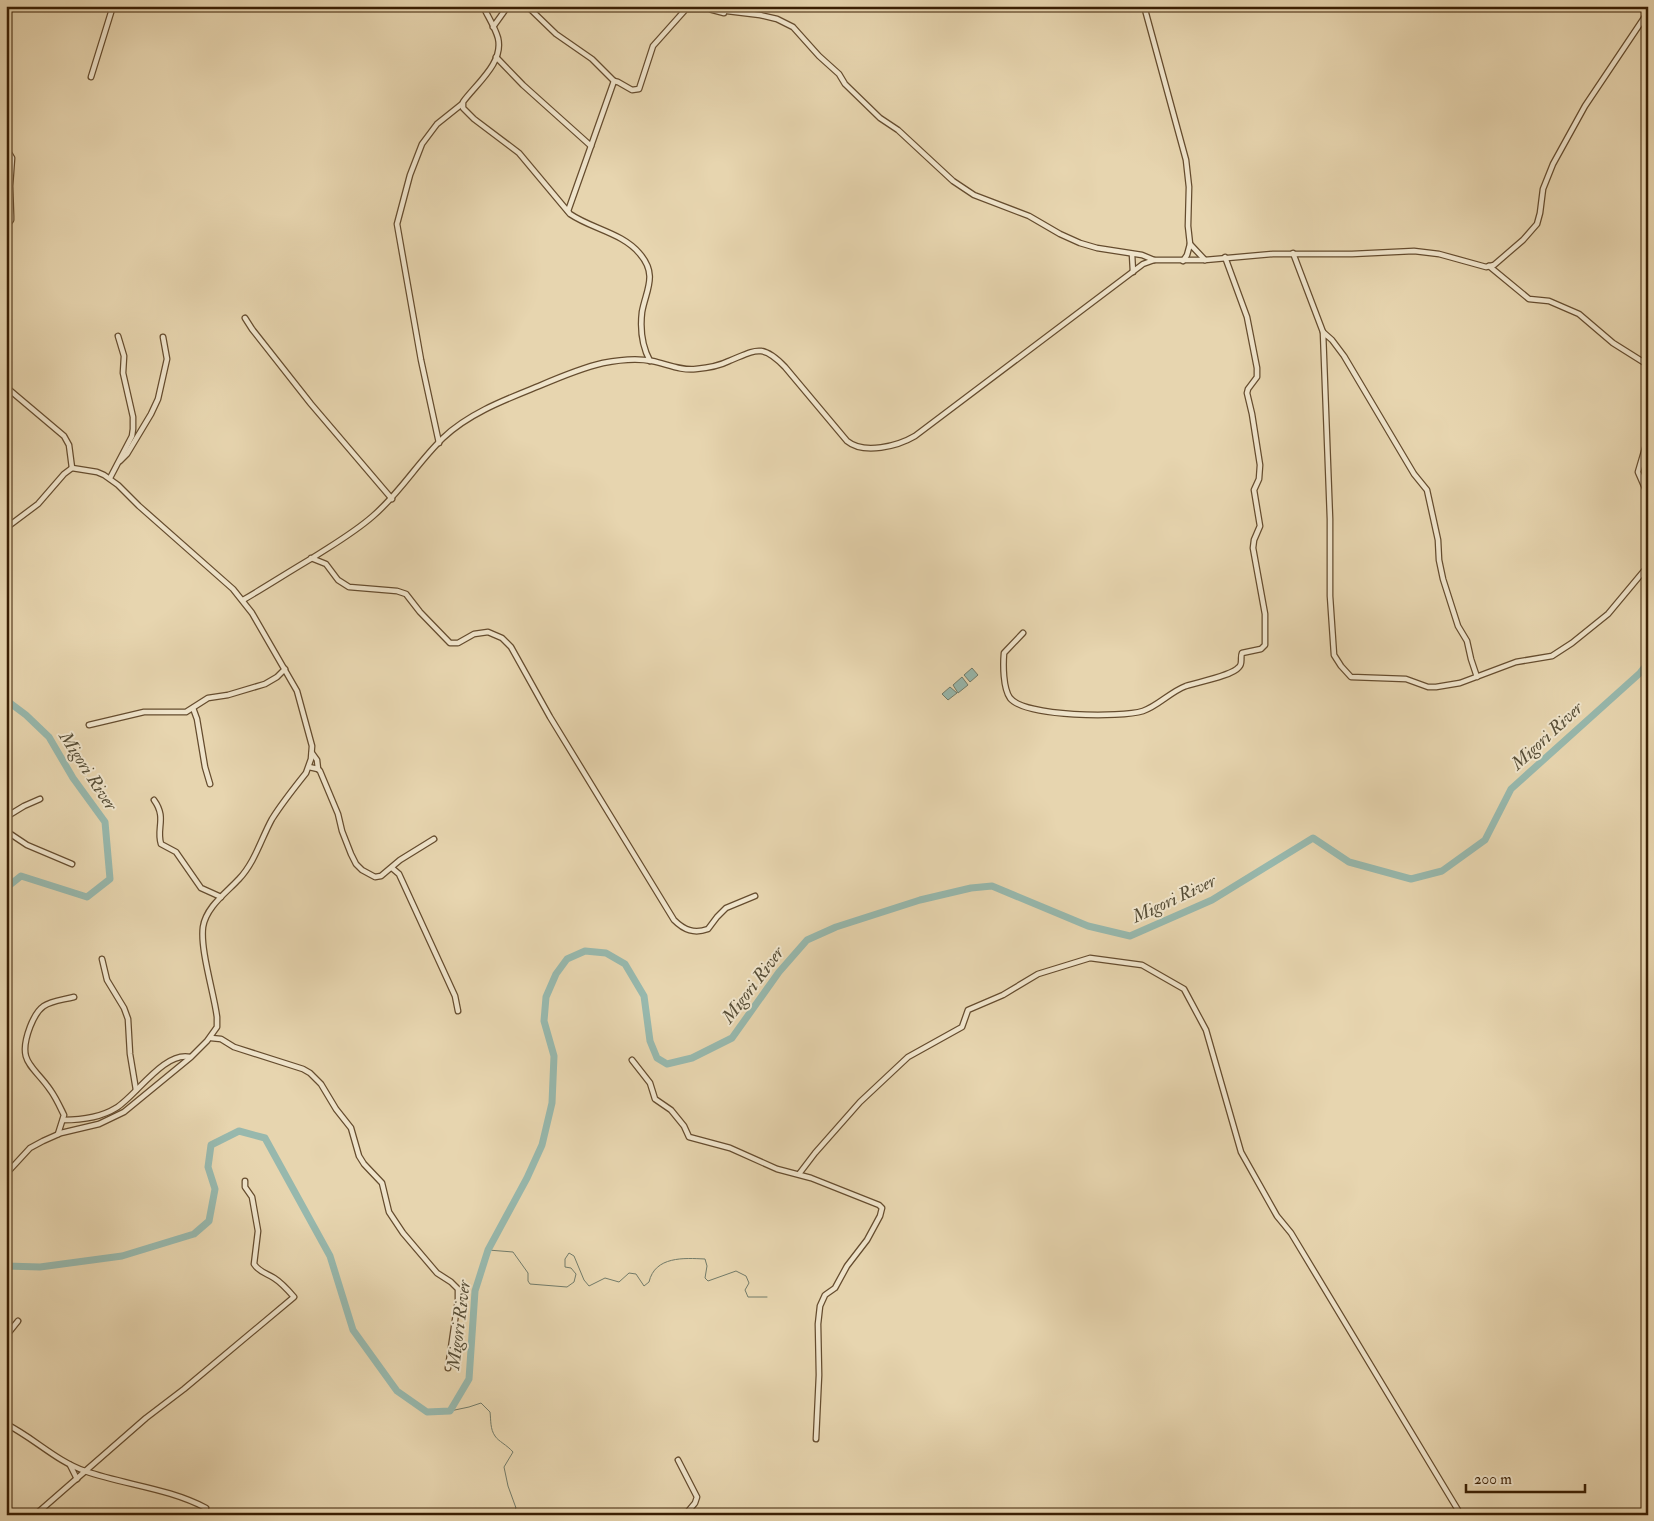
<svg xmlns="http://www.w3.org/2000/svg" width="1654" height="1521" font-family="'IM FELL Double Pica',serif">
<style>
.water{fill:#97b8ad;stroke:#727b69}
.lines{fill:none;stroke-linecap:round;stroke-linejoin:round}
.stream{stroke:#727b69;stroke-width:1}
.river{stroke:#97b8ad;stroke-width:7}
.minor-casing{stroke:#654c2e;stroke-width:7}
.minor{stroke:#efe4cb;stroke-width:4.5}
.labels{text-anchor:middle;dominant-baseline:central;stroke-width:4;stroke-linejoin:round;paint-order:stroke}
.water-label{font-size:18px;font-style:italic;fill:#564d36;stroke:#efe4cb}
</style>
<rect width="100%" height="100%" fill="#e7d5af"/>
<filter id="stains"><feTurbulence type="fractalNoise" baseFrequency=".004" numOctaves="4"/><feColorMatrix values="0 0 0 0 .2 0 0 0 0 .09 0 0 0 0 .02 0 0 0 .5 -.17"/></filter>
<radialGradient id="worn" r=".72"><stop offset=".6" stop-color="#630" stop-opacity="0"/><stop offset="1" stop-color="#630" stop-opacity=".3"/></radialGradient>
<g class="water">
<path d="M972 668 978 675 970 682 964 675Z"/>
<path d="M962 677 968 685 958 693 953 685Z"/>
<path d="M950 687 957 693 948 700 942 694Z"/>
</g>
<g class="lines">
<g class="stream">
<path d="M488 1250 513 1252 528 1273V1281L530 1284 567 1287 574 1282 576 1274 571 1268 565 1267V1259L569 1253 574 1256 584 1280 589 1286 605 1278 619 1282 629 1273 636 1274 644 1286 649 1282C655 1256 684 1258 705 1259L707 1266 705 1278 708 1281 736 1271 746 1276 749 1283 745 1290 748 1297H767"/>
<path d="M450 1411 469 1407 481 1403 490 1412C491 1420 490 1429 495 1436 498 1441 507 1445 513 1452L504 1467 508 1486 516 1508 513 1513 499 1512 497 1515"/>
</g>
<g class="river">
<path d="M6 700 26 715 49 737 73 778 105 822 110 879 87 897 21 876 6 888"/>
<path d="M6 1266 40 1267 122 1256 194 1234 209 1221 215 1189 208 1167 211 1145 239 1131 265 1138 330 1256 353 1330 397 1391 427 1412 450 1411 469 1379 475 1291 488 1250 527 1178 542 1145 552 1103 554 1056 544 1021 546 997 556 974 567 959 585 951 606 953 625 964 644 996 650 1041 657 1058 667 1064 692 1058 732 1038 779 972 807 940 836 927 920 900 971 888 992 886 1088 926 1130 936 1212 900 1313 838 1349 862 1411 879 1442 871 1485 840 1511 789 1640 673 1648 663"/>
</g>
<g class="minor-casing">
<g id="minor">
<path d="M483 6C488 17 495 27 498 38 504 63 476 84 463 102V108L474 119 519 153 570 214C592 229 623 233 640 254 658 275 646 290 642 312 640 329 642 346 650 361"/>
<path d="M527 6 556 34 592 59 614 81"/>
<path d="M716 6 727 11 760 15 777 19 793 27 819 56 839 74 845 84 880 118 898 130 953 181 974 195 1029 216 1060 234 1080 243 1097 248 1142 255 1154 260"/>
<path d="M1144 6 1186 160 1189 187 1188 226 1190 244 1205 260"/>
<path d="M493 27 508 6"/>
<path d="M496 57 523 85 591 146"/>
<path d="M91 77 113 6"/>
<path d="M6 148 12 158 10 186 11 216V220L6 227"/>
<path d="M568 211 614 81 618 82 632 90 639 89 653 46 686 9H709L724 13"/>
<path d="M1293 253 1323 332"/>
<path d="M1132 254 1133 272"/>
<path d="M1183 261 1187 255 1190 244"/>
<path d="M1489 266 1529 299 1549 301 1579 314 1613 343 1648 365"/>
<path d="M245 318 252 329 311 404 392 499"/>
<path d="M6 387 64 436 69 445 72 468"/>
<path d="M1648 438 1638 472 1648 495"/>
<path d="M439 443 421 360 397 224 410 175 422 144 437 124 462 104"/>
<path d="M120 461 127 454 151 414 158 399 167 359 163 337"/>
<path d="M110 478 132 436 133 429V417L123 373 124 356 118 336"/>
<path d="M6 528 38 504 64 474 72 468 97 472 104 475 118 485 139 506 233 589 252 613 297 691 312 746 311 759 306 773C294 788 282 803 272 819 261 839 255 862 239 879 226 893 206 907 203 927 200 950 214 993 217 1017V1027L207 1041 191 1057 124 1112 99 1124 61 1133 43 1141 30 1148 6 1174"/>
<path d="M311 558 326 564 338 580 349 587 397 591 406 594 420 612 450 643H458L474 634 488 632 502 638 511 647 550 717 674 920C684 930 694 934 708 929L717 917 726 908 755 896"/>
<path d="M243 600C267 586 290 571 314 557 334 544 355 532 373 516 400 493 418 462 443 438 469 413 507 399 539 386 560 377 581 368 603 363 618 360 637 358 652 361 667 364 681 371 696 369 707 368 719 366 729 361 756 350 762 343 785 367L847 441C864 455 898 446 915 436L1143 264 1154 260H1205L1273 254H1352L1414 251 1439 254 1486 267 1494 265 1523 240 1537 224 1540 213 1543 189 1553 164 1585 106 1648 12"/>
<path d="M1023 633 1004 653C1003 665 1003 688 1010 698 1025 717 1121 718 1143 711 1158 706 1170 692 1186 686 1198 682 1232 676 1239 667 1243 664 1240 657 1242 653L1261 649 1265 645V614L1253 548 1254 540 1260 526 1254 490 1259 479 1260 465 1252 414 1247 393 1248 389 1257 377V368L1247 317 1225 257"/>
<path d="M1477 677 1471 659 1467 641 1458 626 1443 579 1439 560 1438 540 1427 490 1414 474 1344 356 1332 340 1323 332 1330 519V596L1334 655 1341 666 1351 677 1406 679 1428 687H1436L1460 683 1516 662 1552 656 1572 643 1608 614 1648 566"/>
<path d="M193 708 197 719 205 767 210 784"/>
<path d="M89 725 144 712H186L208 698 228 695 265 684 277 677 285 669"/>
<path d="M312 753 317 760 318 769"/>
<path d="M309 767 318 769 320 771 338 814 342 831 351 854 356 864 362 870 375 877 381 876 400 860 434 839"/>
<path d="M154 800C167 818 156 828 161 844L176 852 201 888 221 897"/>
<path d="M6 817 24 806 40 799"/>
<path d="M6 831 27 845 72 864"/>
<path d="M392 868 399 874 455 996 458 1011"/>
<path d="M102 959 107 980 124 1008 128 1019 130 1054 136 1090"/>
<path d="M211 1038 221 1039 234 1047 303 1069 310 1073 321 1084 336 1109 351 1128 359 1156 364 1164 382 1183 389 1212 403 1233 437 1273 451 1282 458 1289V1300L448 1368"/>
<path d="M632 1060 650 1083 655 1099 671 1110 684 1126 689 1137 730 1148 777 1169 811 1178 879 1205 882 1208 880 1216 867 1240 847 1266 835 1288 825 1295 820 1306 818 1324 819 1375 816 1439"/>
<path d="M63 1120C81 1120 100 1118 116 1108 136 1096 164 1051 190 1057"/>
<path d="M58 1134 64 1115C60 1107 56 1098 51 1091 34 1065 16 1064 30 1027 40 1001 49 1003 74 997"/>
<path d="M799 1174 815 1153 860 1102 908 1057 962 1027 968 1010 1003 995 1038 974 1090 958 1142 965 1184 989 1206 1030 1241 1152 1277 1216 1291 1233 1461 1515"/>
<path d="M6 1336 18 1321"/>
<path d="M6 1424C34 1438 56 1461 85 1471 125 1485 168 1488 206 1508"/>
<path d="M678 1460 697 1497 695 1503 685 1515"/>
<path d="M70 1465 77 1479"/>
<path d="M35 1515 146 1418 184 1389 294 1297C288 1290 282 1283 274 1278 266 1273 259 1272 254 1264L258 1231 252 1197 245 1187V1181"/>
</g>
</g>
<use href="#minor" class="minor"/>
</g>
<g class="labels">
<g class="water-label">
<text transform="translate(1547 736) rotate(-43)">Migori River</text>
<text transform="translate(88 771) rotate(57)">Migori River</text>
<text transform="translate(1174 899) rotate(-25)">Migori River</text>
<text transform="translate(753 985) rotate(-53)">Migori River</text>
<text transform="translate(459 1325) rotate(-83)">Migori River</text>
</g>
</g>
<rect width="1654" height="1521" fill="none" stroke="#e7d5af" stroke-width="25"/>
<rect x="8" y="8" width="1639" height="1506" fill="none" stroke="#3a1f03" stroke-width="2.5"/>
<rect x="12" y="12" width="1629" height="1496" fill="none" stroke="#3a1f03"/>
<path d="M1466 1484v8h119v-8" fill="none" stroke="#3a1f03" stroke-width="2.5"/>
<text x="1474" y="1484" font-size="15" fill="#3a1f03" stroke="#efe4cb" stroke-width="4" paint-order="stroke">200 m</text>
<rect width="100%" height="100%" filter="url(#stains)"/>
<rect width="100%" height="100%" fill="url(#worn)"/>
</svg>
